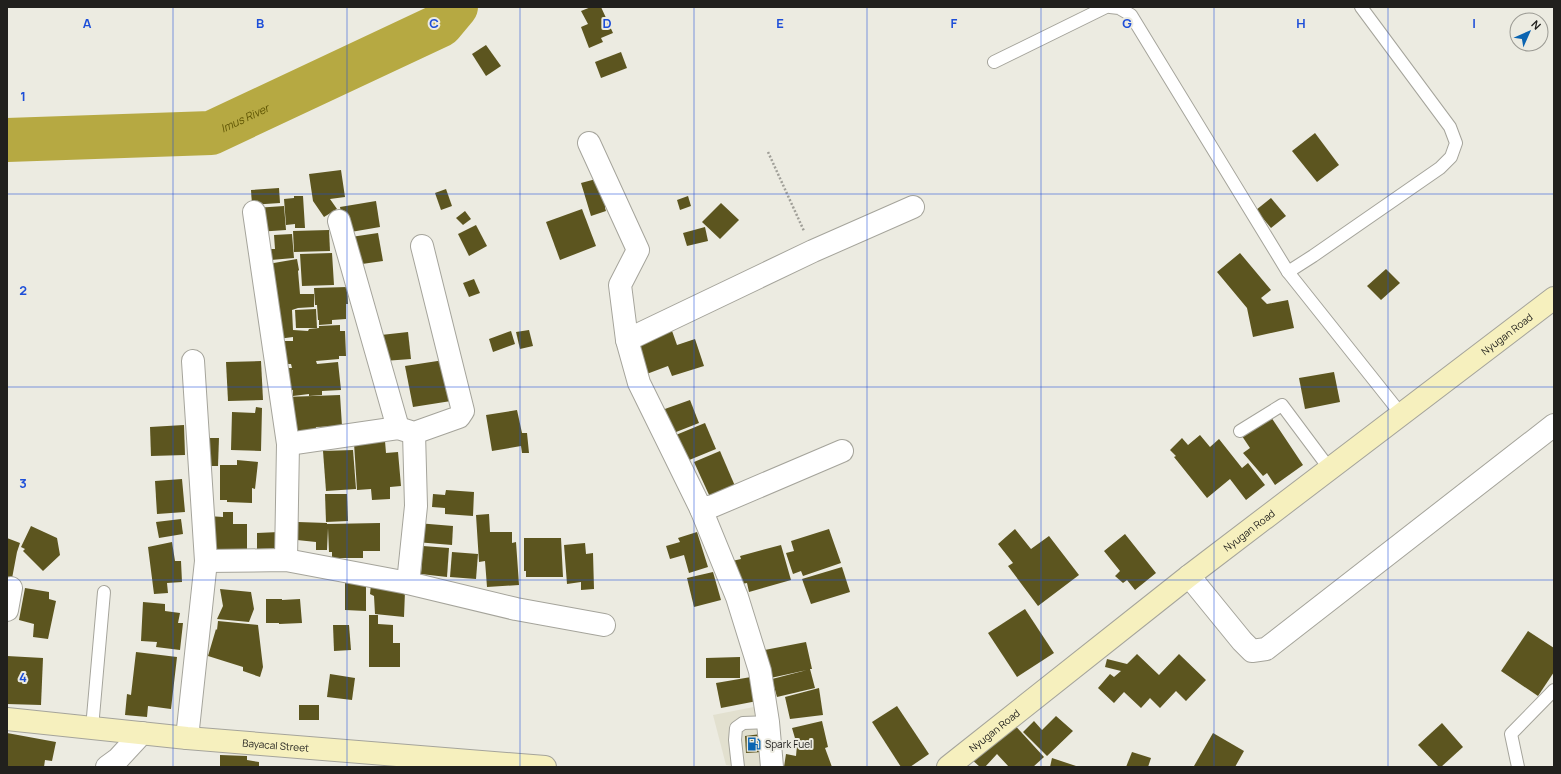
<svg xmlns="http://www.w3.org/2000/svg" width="1561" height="774" font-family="Manrope,sans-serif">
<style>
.built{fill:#e2e0cf}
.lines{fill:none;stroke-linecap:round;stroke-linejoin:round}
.river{stroke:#b6a942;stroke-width:44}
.building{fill:#5c551f}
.service-casing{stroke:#a5a49b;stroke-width:14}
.minor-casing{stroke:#a5a49b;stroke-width:24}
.tertiary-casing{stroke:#a5a49b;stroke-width:24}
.secondary-casing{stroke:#a5a49b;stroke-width:24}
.path{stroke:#a09f98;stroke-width:2.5;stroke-dasharray:2 2;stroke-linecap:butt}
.service{stroke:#fff;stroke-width:12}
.minor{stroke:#fff;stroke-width:22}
.tertiary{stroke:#fff;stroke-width:22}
.secondary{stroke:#f6f0be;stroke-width:22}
.grid{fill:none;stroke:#1d4ed8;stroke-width:1;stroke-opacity:0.55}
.labels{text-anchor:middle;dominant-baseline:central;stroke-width:4;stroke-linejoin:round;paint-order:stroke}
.street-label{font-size:10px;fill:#21201d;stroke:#ecebe1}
.poi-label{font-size:10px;fill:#21201d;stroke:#ecebe1;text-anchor:start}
.water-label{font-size:11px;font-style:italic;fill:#5f5503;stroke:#ecebe1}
.grid-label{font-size:13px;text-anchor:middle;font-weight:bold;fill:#1d4ed8;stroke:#ecebe1;stroke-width:4;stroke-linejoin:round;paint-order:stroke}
</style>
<rect width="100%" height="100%" fill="#ecebe1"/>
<path class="built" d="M769 704 775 767H740L726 765 713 715Z"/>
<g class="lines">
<path class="river" id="s1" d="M7 140 211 133 441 25 456 7"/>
</g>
<g class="building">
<path d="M591 7H601L613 33 601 38 603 42 589 48 581 27 588 24 581 11Z"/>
<path d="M486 45 501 66 486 76 472 54Z"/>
<path d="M621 52 627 68 601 78 595 62Z"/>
<path d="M1315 133 1339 165 1317 182 1292 151Z"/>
<path d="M341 170 345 197 330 199 337 209 324 217 313 201 309 174Z"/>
<path d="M596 179 607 193 605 208 606 211 591 216 581 183Z"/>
<path d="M279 188 280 203 252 205 251 190Z"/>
<path d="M446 189 452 206 441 210 435 193Z"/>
<path d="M294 196H303L305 228H295V224L286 225 284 199 294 198Z"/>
<path d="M688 196 691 206 680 210 677 200Z"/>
<path d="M1271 198 1286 216 1271 228 1256 210Z"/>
<path d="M376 201 380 227 345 233 340 207Z"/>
<path d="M721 203 739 220 720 239 702 222Z"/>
<path d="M284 206 286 230 257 232 255 208Z"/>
<path d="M582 209 596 246 560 260 546 222Z"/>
<path d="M465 211 471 219 463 225 456 218Z"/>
<path d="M476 225 487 246 469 256 458 234Z"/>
<path d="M705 227 708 241 687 246 683 233Z"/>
<path d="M329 230 330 251 294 252 293 231Z"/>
<path d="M378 233 383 261 355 265 351 237Z"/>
<path d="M292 234 294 258 259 261V249H275L274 235Z"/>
<path d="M332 253 334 285 302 286 300 254Z"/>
<path d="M1240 253 1271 290 1261 298 1267 304 1288 300 1294 328 1253 337 1247 308 1217 272Z"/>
<path d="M297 259 299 270 298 271 300 294H314V307L298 308 292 310 293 330 308 331 309 329 319 328V326L340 325V331H345L346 356H339V359L316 361 317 364 338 362 341 390 322 391V395L309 396V394L293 396V390L284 391 283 368H292L291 364H284V341H293V337L278 339 268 264Z"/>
<path d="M1386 269 1400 283 1381 300 1367 286Z"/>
<path d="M474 279 480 293 469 297 463 283Z"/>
<path d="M347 287 348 304H346V319L332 320V324L319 325V320H318L317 305H315L314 288Z"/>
<path d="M316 309 317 328H296L295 310Z"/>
<path d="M671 328 677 345 695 339 704 366 672 376 668 366 644 375 631 343Z"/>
<path d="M529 330 533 346 520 349 516 332Z"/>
<path d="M511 331 515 344 493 352 489 339Z"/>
<path d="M408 332 411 359 384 361 381 335Z"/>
<path d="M444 360 451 401 413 407 405 366Z"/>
<path d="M261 361 263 400 228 401 226 362Z"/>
<path d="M1334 372 1340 402 1305 409 1299 378Z"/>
<path d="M340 395 342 426 316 427 317 439 288 440 286 397Z"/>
<path d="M690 400 699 423 671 434 662 410Z"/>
<path d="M256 407 262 408 261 451 231 450 232 412 255 413Z"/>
<path d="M517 410 522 433H527L529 453H522L521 446 492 451 486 415Z"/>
<path d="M1271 417 1303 465 1275 485 1267 473 1263 476 1243 453 1250 448 1242 436Z"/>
<path d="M705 423 716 449 682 463 671 437Z"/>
<path d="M184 425 185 455 151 456 150 427Z"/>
<path d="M1200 435 1210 447 1219 439 1242 468 1248 463 1265 485 1246 500 1230 479 1207 498 1174 457 1176 456 1170 450 1182 438 1188 445Z"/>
<path d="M206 438H219L218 466H206Z"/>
<path d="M385 441 386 453 398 452 401 486 390 487V499L372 500 371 489 357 490 354 443 370 442V443Z"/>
<path d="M353 450 356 489 326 491 323 451Z"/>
<path d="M720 451 735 486 710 497 694 462Z"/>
<path d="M237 460 258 462 255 489 252 488V503L227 502V500H220V465H237Z"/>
<path d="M182 479 185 512 157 514 155 481Z"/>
<path d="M446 490 474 492 473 516 445 514V508L432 507 433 494 445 495Z"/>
<path d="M325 494H347L348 521 326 522Z"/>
<path d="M223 512H233V524H247V550H206L208 516 223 517Z"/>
<path d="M489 514 490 532H512V543L516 542 519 585 487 587 485 561 479 562 476 515Z"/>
<path d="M181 519 183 534 159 538 156 522Z"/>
<path d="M298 522 327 523V524L380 523V551H363V558H332V552H329L328 528 327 550H316V542L297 540Z"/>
<path d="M417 523 453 526 452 545 416 542Z"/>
<path d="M31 526 57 538 60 555 43 571 23 551 25 549 21 547Z"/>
<path d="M829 529 841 563 803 576 801 571 793 574 786 553 794 551 791 541Z"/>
<path d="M1015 529 1031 549 1049 536 1079 575 1038 606 1008 566 1013 563 998 544Z"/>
<path d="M279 532 280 548 257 549V533Z"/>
<path d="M697 532 708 567 689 573 684 555 670 559 666 546 680 542 678 538Z"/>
<path d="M1125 534 1156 573 1135 590 1127 580 1123 583 1115 576 1120 571 1104 551Z"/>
<path d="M7 538 20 543 17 552 10 589 7 588Z"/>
<path d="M524 538H561L563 577H526V571H524Z"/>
<path d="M172 542 175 561H181L182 582 167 583 168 593 154 594 148 547Z"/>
<path d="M585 543 586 554 593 553 594 589 581 590V582L567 584 564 545Z"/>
<path d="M781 545 791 580 749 592 747 583 737 585 732 561 741 559 740 556Z"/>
<path d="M423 546 449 548 447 577 421 574Z"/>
<path d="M452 552 478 554 476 579 450 577Z"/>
<path d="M842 567 850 592 811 604 802 579Z"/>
<path d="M713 572 721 600 694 607 687 578Z"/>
<path d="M345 582 366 583V611L345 610Z"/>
<path d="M371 584 405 591 404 617 375 614 374 596 370 594Z"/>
<path d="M25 588 49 592V599L56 601 48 639 33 637 34 624 19 620Z"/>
<path d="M220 589 251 592 254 609 249 622 217 619 223 606Z"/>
<path d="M266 599H282V600L300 599 302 623 279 624V623H266Z"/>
<path d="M143 602 165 604V611L180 613 178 623H183L180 650 156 647 157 642 141 641Z"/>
<path d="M1025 609 1054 653 1017 677 988 633Z"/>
<path d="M369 615H378V624L393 625V643H400V667H369Z"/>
<path d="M218 621 258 625 263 667 260 677 243 671V667L208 656 216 629 217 630Z"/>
<path d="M333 625H349L351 650 334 651Z"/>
<path d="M1528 631 1554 648V672L1538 696 1501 671Z"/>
<path d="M806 642 812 669H810L815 688 777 697 772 679 807 670 766 679 760 651Z"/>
<path d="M136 652 177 657 171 709 148 706 147 717 125 715 127 694 131 695Z"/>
<path d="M1137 654 1159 675 1179 654 1206 680 1186 701 1176 691 1160 708 1150 698 1141 708 1124 692 1114 703 1098 688 1110 674 1114 677 1121 671 1105 667 1107 659 1127 664Z"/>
<path d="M7 656 43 658 41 705 7 704Z"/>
<path d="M740 657V678H706V658Z"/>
<path d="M330 674 355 678 352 700 327 697Z"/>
<path d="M751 677 757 701 721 708 716 683Z"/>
<path d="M819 688 823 715 790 719 785 697Z"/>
<rect x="299" y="705" width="20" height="15"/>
<path d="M897 706 929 754 910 767H901L872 722Z"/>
<path d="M1056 716 1073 731 1047 756 1023 732 1034 721 1042 730Z"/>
<path d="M822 721 828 747 825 748 832 767H784L786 754 796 756 797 745 792 728Z"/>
<path d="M1012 722 1044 757 1033 767H1009L997 754 985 767H980L970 758Z"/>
<path d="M1442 723 1463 747 1441 767H1439L1418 745Z"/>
<path d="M7 733 56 742 52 761 45 760 44 767H7Z"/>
<path d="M1213 733 1244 751 1235 767 1194 766Z"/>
<path d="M761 734 763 752 746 753 745 736Z"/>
<path d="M1132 752 1151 758 1148 767H1126Z"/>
<path d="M220 755 247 756V760L259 762V767H220Z"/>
<path d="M1052 758 1079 767H1050Z"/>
</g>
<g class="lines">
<g class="service-casing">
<g id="service">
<path d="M1110 7 1119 8 1131 15 1288 272"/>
<path d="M1361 7 1450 127 1456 143 1451 157 1440 168 1313 256 1288 272 1401 414"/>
<path d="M994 62 1106 7"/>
<path d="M1240 431 1282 405 1329 468"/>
<path d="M92 728 104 592"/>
<path d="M738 767 735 740 736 728 743 723 768 722"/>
<path d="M1518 767 1511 734 1554 690"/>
</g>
</g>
<g class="minor-casing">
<g id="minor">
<path d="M589 143 638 250 620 285 627 340 639 383 701 509 737 597 760 671 768 722 772 767"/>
<path d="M254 212 288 444 286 560"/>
<path d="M339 221 398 428"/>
<path d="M627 340 813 251 913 207"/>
<path d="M288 444 398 428 414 433 459 417 463 411 422 246"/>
<path d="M701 509 713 506 842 451"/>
<path d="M206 561 286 560 408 583 516 609 604 625"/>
<path d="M1189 576 1242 641 1252 651 1266 649 1554 425"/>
<path d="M408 583 416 506 414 433"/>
<path d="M7 610 11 588"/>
<path d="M187 738 206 561 193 361"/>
</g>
</g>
<g class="tertiary-casing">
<path id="tertiary" d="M107 767 118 759 142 733"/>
</g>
<g class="secondary-casing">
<g id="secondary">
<path id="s2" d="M7 719 187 738 545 767"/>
<path id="s3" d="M948 767 1189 576 1554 298"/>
</g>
</g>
<path class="path" d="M768 152 804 231"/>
<use href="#service" class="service"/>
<use href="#minor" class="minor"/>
<use href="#tertiary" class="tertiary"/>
<use href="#secondary" class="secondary"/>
</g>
<path class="grid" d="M173 7V767M347 7V767M520 7V767M694 7V767M867 7V767M1041 7V767M1214 7V767M1388 7V767M7 194H1554M7 387H1554M7 580H1554"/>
<defs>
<g id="fuel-bare" transform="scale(1.08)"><path d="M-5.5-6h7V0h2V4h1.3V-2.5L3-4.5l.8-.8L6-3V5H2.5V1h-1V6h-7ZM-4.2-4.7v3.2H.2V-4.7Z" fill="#0b64b1" stroke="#ecebe1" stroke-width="2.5" paint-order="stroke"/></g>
</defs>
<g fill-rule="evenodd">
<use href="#fuel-bare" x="754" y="744"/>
</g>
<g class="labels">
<g class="street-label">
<text stroke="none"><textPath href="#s3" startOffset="707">Nyugan Road</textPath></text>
<text stroke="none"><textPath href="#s3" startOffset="383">Nyugan Road</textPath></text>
<text stroke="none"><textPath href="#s3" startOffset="59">Nyugan Road</textPath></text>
<text stroke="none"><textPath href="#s2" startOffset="270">Bayacal Street</textPath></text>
</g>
<g class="poi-label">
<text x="765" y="744">Spark Fuel</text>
</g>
<g class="water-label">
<text stroke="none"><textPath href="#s1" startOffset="241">Imus River</textPath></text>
</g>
</g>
<g class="grid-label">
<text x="87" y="28">A</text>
<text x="260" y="28">B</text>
<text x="434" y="28">C</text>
<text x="607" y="28">D</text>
<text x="780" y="28">E</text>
<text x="954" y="28">F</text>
<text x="1127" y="28">G</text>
<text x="1301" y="28">H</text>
<text x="1474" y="28">I</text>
<text x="23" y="101">1</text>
<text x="23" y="295">2</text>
<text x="23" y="488">3</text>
<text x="23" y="682">4</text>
</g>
<rect width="1561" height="774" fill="none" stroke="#21201d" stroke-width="16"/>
<g transform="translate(1529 32) rotate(45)"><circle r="19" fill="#ecebe1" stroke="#9b9a93"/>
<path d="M0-3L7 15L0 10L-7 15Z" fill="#0b64b1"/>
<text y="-6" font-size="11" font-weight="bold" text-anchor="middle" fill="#21201d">N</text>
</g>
</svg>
